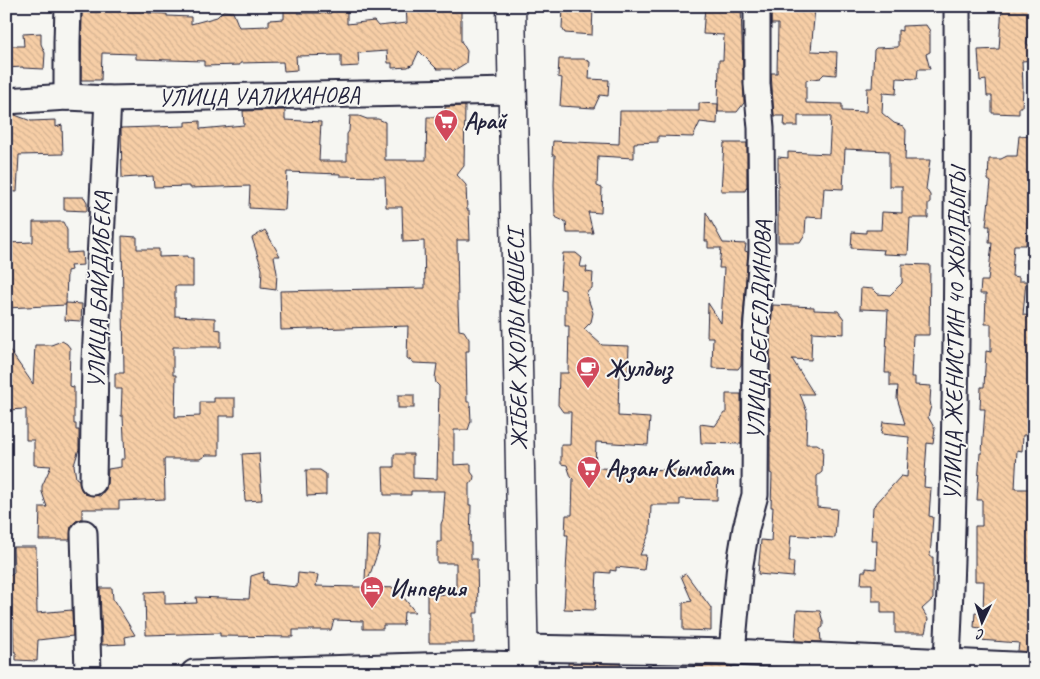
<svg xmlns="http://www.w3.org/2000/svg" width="1040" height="679" font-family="Caveat,sans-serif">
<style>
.building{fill:url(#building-back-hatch);stroke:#22223b}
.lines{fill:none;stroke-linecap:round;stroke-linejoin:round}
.minor-casing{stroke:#22223b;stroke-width:29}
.highway-casing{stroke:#22223b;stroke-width:31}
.minor{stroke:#f6f6f2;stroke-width:25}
.highway{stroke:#f6f6f2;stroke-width:28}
.labels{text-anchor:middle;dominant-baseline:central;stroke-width:4;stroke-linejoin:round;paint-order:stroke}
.street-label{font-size:24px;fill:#22223b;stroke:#f6f6f2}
.poi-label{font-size:24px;font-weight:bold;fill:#22223b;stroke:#f6f6f2;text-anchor:start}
</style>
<defs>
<pattern id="building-back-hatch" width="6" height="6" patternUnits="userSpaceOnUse" patternTransform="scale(1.25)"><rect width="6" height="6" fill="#f7cea6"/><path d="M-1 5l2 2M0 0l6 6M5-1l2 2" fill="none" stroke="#d3b190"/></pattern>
</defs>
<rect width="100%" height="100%" fill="#f6f6f2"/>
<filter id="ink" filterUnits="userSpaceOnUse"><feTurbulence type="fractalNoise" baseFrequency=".02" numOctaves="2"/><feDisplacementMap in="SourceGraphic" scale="10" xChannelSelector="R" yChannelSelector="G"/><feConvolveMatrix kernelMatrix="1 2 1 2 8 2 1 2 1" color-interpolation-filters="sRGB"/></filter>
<g filter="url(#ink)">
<g class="building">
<path d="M331 6H347V24L374 21 378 26 407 23 406 6H461V41L467 51 466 63 453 71 451 69H437L419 51 413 64 408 67 392 68V63H388L387 51 358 53 359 66 341 67V55L296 56 297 70 284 71 283 62 240 63V65L204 66V61L136 59V54L102 53 101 80H81L82 12H99L110 7 141 9 149 13 167 14V16L191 17V24L217 17 223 11 233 12 239 27 269 26V20L284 19V9H297L298 13H331Z"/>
<path d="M563 6H593L592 35 565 33 562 28Z"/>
<path d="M705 6H741L744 103 737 112H718L719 60H723L724 35 703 34Z"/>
<path d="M771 6 815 8 811 51 837 52 836 75 824 74 820 78 806 80V103L842 104V111L866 112 867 88H872L874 50 876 48 898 47V30L902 31V26L926 25 930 31V52L926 54 930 69H918L917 79 897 78 896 94 883 93 882 113 894 123 903 126 906 130 905 160H930L926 189 930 195V204H928V218H910L908 255 883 254 884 250 851 248 852 232 866 233V230H881L882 212 902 213V186H889V151L845 149 843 189 824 188 822 218 806 217 805 234 800 242H778V157L788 158V152L829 154 831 116H798V126H784L785 116H774L771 73H777L778 24H771Z"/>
<path d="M1002 6H1034V12L1029 20 1027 44 1033 48 1034 60 1022 61 1023 87 1022 107H1019V114L992 113V96H987L986 80 980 81 978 50 999 49Z"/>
<path d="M41 33V44L45 53 44 69 23 68V67L6 68V46H24L23 34Z"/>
<path d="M559 59H584L590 62 589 79 609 80 608 96 600 95 594 108 560 106 562 78 558 77Z"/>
<path d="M699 103 718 104 717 124 700 122 693 137 658 136V142L634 143V158L598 156 597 186 602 188 601 213 588 212 593 233H567L566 222 555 217 554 185 555 155H552L553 141 619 144 620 111H699Z"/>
<path d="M465 106 464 166 457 175 466 185 467 210H469L470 240H457L458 306 459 330 464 331 469 339V351H466L467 402H470L471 421 468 430H454V465L471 464V472L474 476 473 482 469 484V505H471L470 543H471V559H477L478 613H474V643H429V612H427V594L456 595V563H437V542H441V524L443 519 445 491H411V495H384L383 467H394V454H413V478L437 479 439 386 436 383 435 378 437 364 414 363 407 358 408 326 281 330 280 291 425 288 424 241 403 242 402 207H386L385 177 340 176V174L287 172 285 210 249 208 250 186 190 188V186L154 187 153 176 122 178 121 128 185 126V122L200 121V129L244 125 243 111 285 110V120L321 122 319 161H347V134L349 131 350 116H359L367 119H378L385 122V160H426L427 117H445V107Z"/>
<path d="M6 115H15L31 121 56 120V127L62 125 63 154 19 155 17 192 6 191Z"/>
<path d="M1019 136 1034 137V200L1029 199 1026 245H1014L1012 276 1019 277V281H1026L1023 315 1034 316V435H1023L1022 451 1017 450 1015 489H1034V513L1030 527H1034V652L1018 651 1019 643 979 640 980 628 974 627 975 612 983 613 984 581H975V526H982V500H977L980 453H982L985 409H980L981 387H984L986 351 991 352V324H985L986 294H980L981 281H988L992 243H989L990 226H986L991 182 988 180 989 159H1001L1007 156H1017Z"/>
<path d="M724 143H747V186L745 191H721Z"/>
<path d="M64 197H84L87 202V211L64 210Z"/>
<path d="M706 212 723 243 746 244 745 251 748 252 742 333 741 365 738 369 712 368 713 337H707L708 303 721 323 724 268H719L721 248H708V241H705Z"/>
<path d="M33 222H63L67 230V253L82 252 83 265 70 266 71 270 67 271 66 305 6 308V243L33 242Z"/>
<path d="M265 230 280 256H274L277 273 276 290 261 288 262 269 252 238Z"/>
<path d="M122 236 137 237V249H159V257L187 256V258H193V286H175V316L215 318V329L221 330V347H173V375H176L175 417 200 416V402H214V398H235V416H219V455H206L200 459H164L165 499 119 501V509H82V519L76 521 71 527 70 540H39L40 507H47L42 492V486L51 466 34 465V440H26V409L6 410V345L33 384 35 345H51L62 341 67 344 70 348 69 386 74 387V424H76V430H79V449L74 465 76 478 79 480 81 489 85 494 100 496 106 489 107 483 108 469 121 467V459H125L123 416H121L122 389H115V373H124Z"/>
<path d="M563 253H576L582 258 580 267H587L586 272 593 273 592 288 586 293 593 313 591 322 584 329 602 345 629 346 628 370H619L618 416 650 418 648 445 596 442 595 468 718 471 717 500 680 499V505H651L650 532 640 555H646L644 570 616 567V571L610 570V573L597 572 595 610 564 609 568 535H565L566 515H572L573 479 571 477 567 465 561 464V445H570L571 412H563L558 405 559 373H568L569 326H565V290L560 289Z"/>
<path d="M902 264 930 265 929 335H913L911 377H915V385L931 386 930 401 931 406 928 417 935 429 933 444 927 443 924 487 931 488 929 516 933 517 930 557H933V599L922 609 928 619 925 633H895V613H881V601H872V584H861L862 571H866V568L876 569 877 540H871L873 507 901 476 907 477 909 437 881 434 883 422 905 424 897 398 898 386H890V373H885L888 310 860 309 861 288 873 289 878 294 890 295 902 283Z"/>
<path d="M66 303 82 304 81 321 65 320Z"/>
<path d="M773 305 814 307V310L838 311 844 319V334L812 332 811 360 792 359 814 394H800L807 412 806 444H817L823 448 822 472 817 476V507L837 509 835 538 791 535 789 562H794L793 577 758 574 761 540 771 541 773 507H771L772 474 770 473V335Z"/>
<path d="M726 394H741V444L701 443 700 424 715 426 724 413H726Z"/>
<rect x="398" y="395" width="16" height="13"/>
<path d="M259 453 262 500 245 501 242 454Z"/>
<path d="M306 470H320L326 474V495L307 496Z"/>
<path d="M367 536H380L379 549 368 580H365Z"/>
<path d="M13 547H36L37 613 72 610 73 636 38 640 37 661 16 660V652H14L13 619H6V578L14 573Z"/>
<path d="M264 572 263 580H267V584L297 587 298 573 318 575 316 586 401 588V594L415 612H404L403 625H383V629H363V621L334 620 331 630H293V637L220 636V633L146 635 145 592 165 591V604L197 603 196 597 249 599 251 576Z"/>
<path d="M686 574 711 608V631L683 630V603L692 601 681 576Z"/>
<path d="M100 588H112L113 599 135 635 125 637 126 644 102 645Z"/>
<path d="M797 610 820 611 823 622V627L820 629 821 642 795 641Z"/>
<path d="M568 663 621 664 620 673H568Z"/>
<rect x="693" y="666" width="39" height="7"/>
</g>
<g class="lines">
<g class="minor-casing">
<g id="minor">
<path d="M67 97V42L68 6"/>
<path d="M6 101 67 97 108 99 512 91"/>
<path d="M93 482 95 361 108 99"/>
<path d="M84 533 88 673"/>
<path d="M523 648 732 652 1034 666"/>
<path d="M732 652 740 564 746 528 755 495 756 334 762 252 761 128 757 84V6"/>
<path d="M947 661C957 443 958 224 957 6"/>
<path d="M194 673 486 664 523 665"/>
</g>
</g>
<g class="highway-casing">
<path id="highway" d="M511 6 524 673"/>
</g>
<use href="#minor" class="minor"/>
<use href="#highway" class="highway"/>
</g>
</g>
<defs>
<g id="supermarket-pin" transform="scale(1.25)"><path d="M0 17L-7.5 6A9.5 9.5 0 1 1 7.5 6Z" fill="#d1495b" stroke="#f6f6f2"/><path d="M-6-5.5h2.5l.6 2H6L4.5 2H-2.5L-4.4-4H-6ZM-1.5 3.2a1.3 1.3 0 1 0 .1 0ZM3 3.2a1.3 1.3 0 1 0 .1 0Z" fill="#fff"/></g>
<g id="cafe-pin" transform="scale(1.25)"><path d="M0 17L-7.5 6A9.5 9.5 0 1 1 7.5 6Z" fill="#d1495b" stroke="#f6f6f2"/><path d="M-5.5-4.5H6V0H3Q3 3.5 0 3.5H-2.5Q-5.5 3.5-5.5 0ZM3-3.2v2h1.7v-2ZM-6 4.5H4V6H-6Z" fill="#fff"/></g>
<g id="hotel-pin" transform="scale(1.25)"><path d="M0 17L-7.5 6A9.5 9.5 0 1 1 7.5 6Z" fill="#d1495b" stroke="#f6f6f2"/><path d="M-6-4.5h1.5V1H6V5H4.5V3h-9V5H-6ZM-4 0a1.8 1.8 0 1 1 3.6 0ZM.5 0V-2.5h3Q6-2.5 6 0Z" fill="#fff"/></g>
</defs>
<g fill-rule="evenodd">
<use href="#supermarket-pin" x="446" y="121"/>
<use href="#cafe-pin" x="588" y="368"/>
<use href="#supermarket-pin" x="589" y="468"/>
<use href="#hotel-pin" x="372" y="588"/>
</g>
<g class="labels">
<g class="street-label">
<text transform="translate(259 96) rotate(-1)">УЛИЦА УАЛИХАНОВА</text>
<text transform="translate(99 290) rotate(-88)">УЛИЦА БАЙДИБЕКА</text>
<text transform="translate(759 330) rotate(-88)">УЛИЦА БЕГЕЛДИНОВА</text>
<text transform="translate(955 334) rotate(-89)">УЛИЦА ЖЕНИСТИН 40 ЖЫЛДЫГЫ</text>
<text transform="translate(517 340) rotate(-91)">ЖІБЕК ЖОЛЫ КӨШЕСІ</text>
</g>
<g class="poi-label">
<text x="464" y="121">Арай</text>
<text x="606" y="368">Жулдыз</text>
<text x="606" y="468">Арзан Кымбат</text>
<text x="390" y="588">Инперия</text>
</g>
</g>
<rect width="1040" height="679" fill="none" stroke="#f6f6f2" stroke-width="25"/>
<rect x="12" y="12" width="1015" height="654" fill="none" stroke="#22223b" stroke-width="2" filter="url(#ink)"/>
<g transform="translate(982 622) rotate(184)" stroke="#f6f6f2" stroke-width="4" paint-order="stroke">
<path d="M0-4L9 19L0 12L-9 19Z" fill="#22223b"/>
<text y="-8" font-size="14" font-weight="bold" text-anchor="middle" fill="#22223b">С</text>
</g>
</svg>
